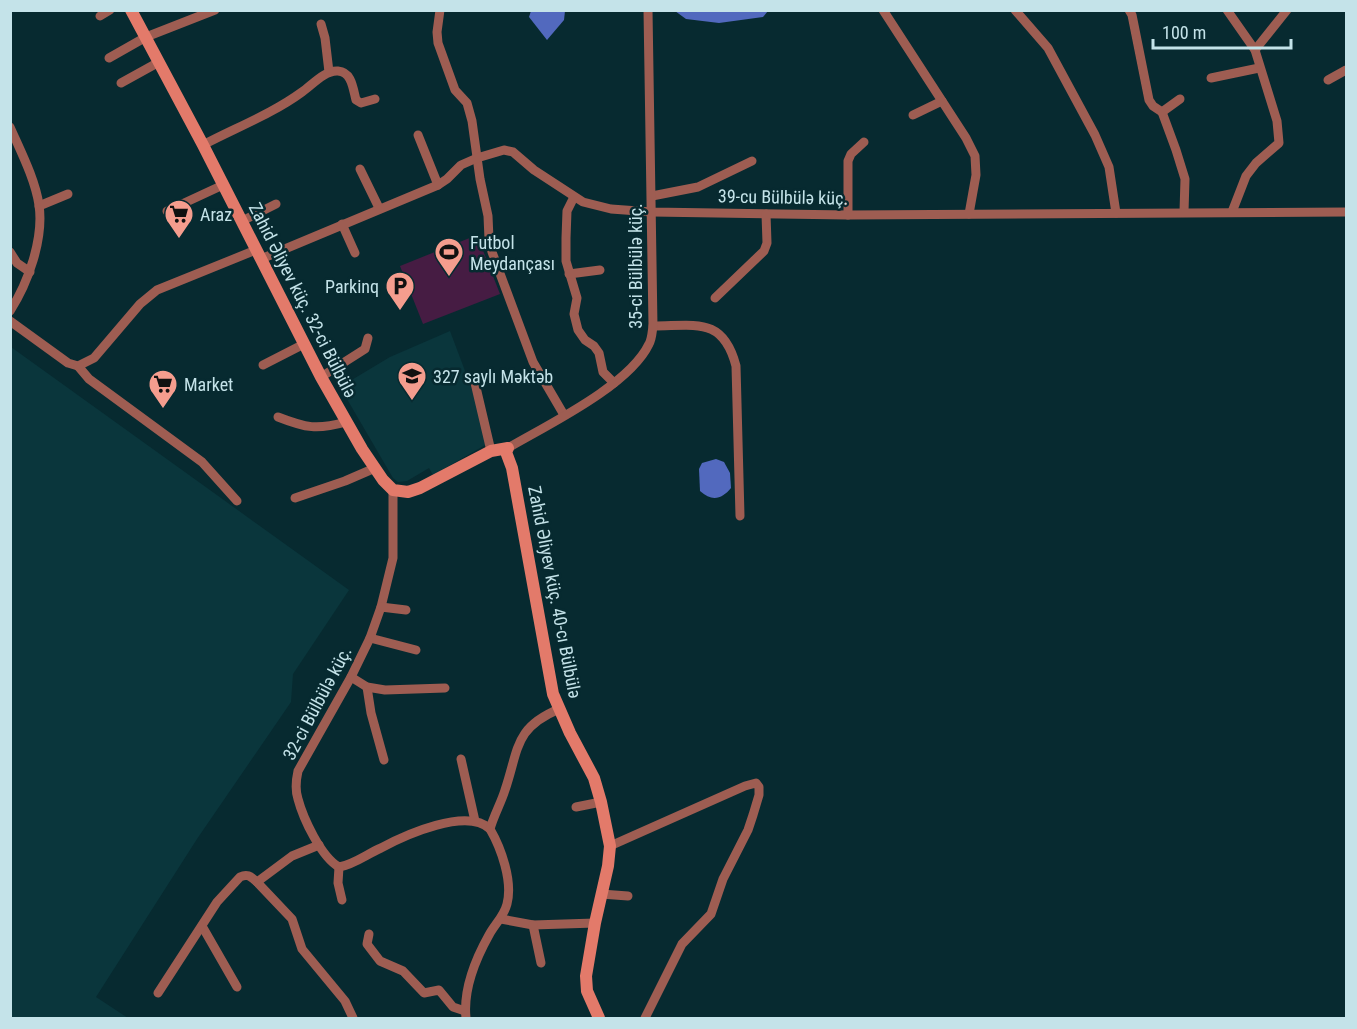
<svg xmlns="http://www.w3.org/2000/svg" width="1357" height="1029" font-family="'Roboto Condensed',sans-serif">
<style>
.built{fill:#0a363c}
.green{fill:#461c43}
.water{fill:#5269be}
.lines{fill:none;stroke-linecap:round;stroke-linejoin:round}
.street{stroke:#9e5d52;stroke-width:9}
.secondary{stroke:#e37a6a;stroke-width:12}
.labels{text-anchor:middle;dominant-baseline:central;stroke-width:5;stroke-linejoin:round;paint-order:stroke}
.street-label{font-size:18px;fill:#c4e3e9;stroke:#072a30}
.poi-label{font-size:18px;fill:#c4e3e9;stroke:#072a30;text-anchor:start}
</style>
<rect width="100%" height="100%" fill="#072a30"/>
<g class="built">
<path d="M450 331 482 416 487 444 433 475 429 468 407 481 398 482 393 478 340 387 390 357Z"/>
<path d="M11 347 349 590 293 674 291 702 197 839 96 997 128 1018H11Z"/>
</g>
<path class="green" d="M477 235 500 294 423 324 400 266Z"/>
<g class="water">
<path d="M531 11H565L564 20 547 40 529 17Z"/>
<path d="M675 11H768L763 17 719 23 686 19Z"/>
<path d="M716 459 724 462 730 473 731 488C722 499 712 502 700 491L699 469 702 463Z"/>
</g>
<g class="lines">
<g class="street">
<path d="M440 10 437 32 438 43 455 90 467 103 472 121 480 179 488 216 489 239 492 252 533 362 564 415"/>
<path d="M883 10 966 138 975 156 976 175 969 214"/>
<path d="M1015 10 1048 48 1095 135 1109 167 1116 213"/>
<path d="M1129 10 1132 15 1149 100 1153 106 1162 112 1176 150 1185 179 1184 212"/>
<path d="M1227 10 1255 50"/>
<path d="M100 16 110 10"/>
<path d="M321 24 325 38 329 72"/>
<path d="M109 58 146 37 215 10"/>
<path d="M1211 78 1259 68"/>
<path d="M1328 80 1346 70"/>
<path d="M121 83 159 62"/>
<path d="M1162 112 1180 99"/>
<path d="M913 115 942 101"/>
<path d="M10 127C21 152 35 179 39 205 44 239 28 283 10 311"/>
<path d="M418 135 438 185"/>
<path d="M203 145C235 128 272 114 302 92 312 85 325 70 338 71 352 72 353 89 356 100L361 103 375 99"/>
<path d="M360 169 379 208"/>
<path d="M652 196 698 187 752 161"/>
<path d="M574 197 567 211 566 238V261L577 298 574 314 578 330 585 340 594 346 599 353 603 372 614 383"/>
<path d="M39 206 68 194"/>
<path d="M167 211 223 185"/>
<path d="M1232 212 1246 176 1256 163 1279 143 1277 121 1255 50 1287 10"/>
<path d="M848 215V161L851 154 864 142"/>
<path d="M242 221 276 204"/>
<path d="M342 224 355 253"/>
<path d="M10 252 17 263 30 272"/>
<path d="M261 259 438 185 447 179 461 165 477 158 504 150 513 152 534 170 583 202 611 209 652 212 848 215 1346 212"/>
<path d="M569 274 600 270"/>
<path d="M715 298 764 251 767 243 766 214"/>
<path d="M10 321 68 363 78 366 94 358 140 304 157 290 256 250"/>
<path d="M653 326C695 326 723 316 736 366L740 516"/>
<path d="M263 365 304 344"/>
<path d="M78 366 89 379 202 462 237 501"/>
<path d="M321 377 365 349 368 338"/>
<path d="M475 383 491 451"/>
<path d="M278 417C306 428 317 430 346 422"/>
<path d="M508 448C547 425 629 386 649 344 652 339 652 332 653 326L648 10"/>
<path d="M393 490V558L381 607 370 638 351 677 298 771C296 780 295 790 298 799 303 818 321 857 339 867 353 865 367 854 381 848 405 835 467 807 490 829"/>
<path d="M295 498 345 481 375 468"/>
<path d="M381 607 406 610"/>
<path d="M370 638 416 650"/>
<path d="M351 677 367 687 385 690 445 688"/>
<path d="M367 687 371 713 384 760"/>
<path d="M461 759 475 821"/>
<path d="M576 807 601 802"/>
<path d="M610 846 745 786 756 783 759 787V795L753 815 748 830 723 879 711 914 682 944 645 1018"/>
<path d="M339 867 338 883 342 900"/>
<path d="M257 882 292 919 302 949 345 1001 353 1018"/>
<path d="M601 894 628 896"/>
<path d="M501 919 533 925 595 923"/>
<path d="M533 925 541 963"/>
<path d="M202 926 237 987"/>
<path d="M369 934 367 944 380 961 403 971 424 993 439 990 453 1007 465 1011"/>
<path d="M158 993 217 902 240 877C248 873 251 877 257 882L292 856 319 845"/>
<path d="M466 1018C463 989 475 960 489 935 495 924 504 916 507 904 513 881 501 848 490 829 494 815 501 803 505 790 519 749 514 728 559 709"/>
</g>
<path class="secondary" d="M131 10 203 145 321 377 362 449 383 480 393 490 408 492 420 488 491 451 508 448 506 452 512 468 553 694 570 733 594 778 601 802 610 846 608 866 595 923 586 976 587 991 599 1018"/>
</g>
<defs>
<g id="supermarket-pin" transform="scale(1.5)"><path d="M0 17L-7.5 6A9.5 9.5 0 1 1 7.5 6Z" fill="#f59d8e" stroke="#072a30"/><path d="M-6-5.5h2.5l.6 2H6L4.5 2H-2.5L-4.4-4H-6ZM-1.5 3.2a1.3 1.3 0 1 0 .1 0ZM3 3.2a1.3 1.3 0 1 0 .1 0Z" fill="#111"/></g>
<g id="stadium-pin" transform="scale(1.5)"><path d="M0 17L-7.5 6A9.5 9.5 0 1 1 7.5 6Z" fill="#f59d8e" stroke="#072a30"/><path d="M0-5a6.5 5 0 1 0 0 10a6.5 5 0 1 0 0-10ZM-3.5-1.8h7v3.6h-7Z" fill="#111"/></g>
<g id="parking-pin" transform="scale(1.5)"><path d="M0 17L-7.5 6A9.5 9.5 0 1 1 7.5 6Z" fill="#f59d8e" stroke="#072a30"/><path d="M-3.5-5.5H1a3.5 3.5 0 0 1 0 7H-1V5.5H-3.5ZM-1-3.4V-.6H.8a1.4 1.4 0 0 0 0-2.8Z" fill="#111"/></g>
<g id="school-pin" transform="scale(1.5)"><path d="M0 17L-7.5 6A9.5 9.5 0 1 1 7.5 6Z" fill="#f59d8e" stroke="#072a30"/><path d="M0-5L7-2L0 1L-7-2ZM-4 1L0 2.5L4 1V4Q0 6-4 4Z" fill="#111"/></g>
</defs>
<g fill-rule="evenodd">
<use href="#supermarket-pin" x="179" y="214"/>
<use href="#stadium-pin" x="449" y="252"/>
<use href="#parking-pin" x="400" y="286"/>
<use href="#school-pin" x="412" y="376"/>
<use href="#supermarket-pin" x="163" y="384"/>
</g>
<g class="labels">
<g class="street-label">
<text transform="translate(783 197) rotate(1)">39-cu Bülbülə küç.</text>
<text transform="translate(635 266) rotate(-90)">35-ci Bülbülə küç.</text>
<text transform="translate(303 300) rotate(63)">Zahid Əliyev küç. 32-ci Bülbülə</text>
<text transform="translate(555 592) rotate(79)">Zahid Əliyev küç. 40-cı Bülbülə</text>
<text transform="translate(317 703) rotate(-62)">32-ci Bülbülə küç.</text>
</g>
<g class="poi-label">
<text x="200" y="214">Araz</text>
<text x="470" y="242">Futbol<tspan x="470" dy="21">Meydançası</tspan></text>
<text x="379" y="286" text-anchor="end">Parkinq</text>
<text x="433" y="376">327 saylı Məktəb</text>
<text x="184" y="384">Market</text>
</g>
</g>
<rect width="1357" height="1029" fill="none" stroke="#c4e3e9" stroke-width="24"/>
<path d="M1153 39v9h138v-9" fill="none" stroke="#c4e3e9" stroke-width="3"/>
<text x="1162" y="39" font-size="18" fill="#c4e3e9" stroke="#072a30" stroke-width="4.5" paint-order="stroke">100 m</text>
</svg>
